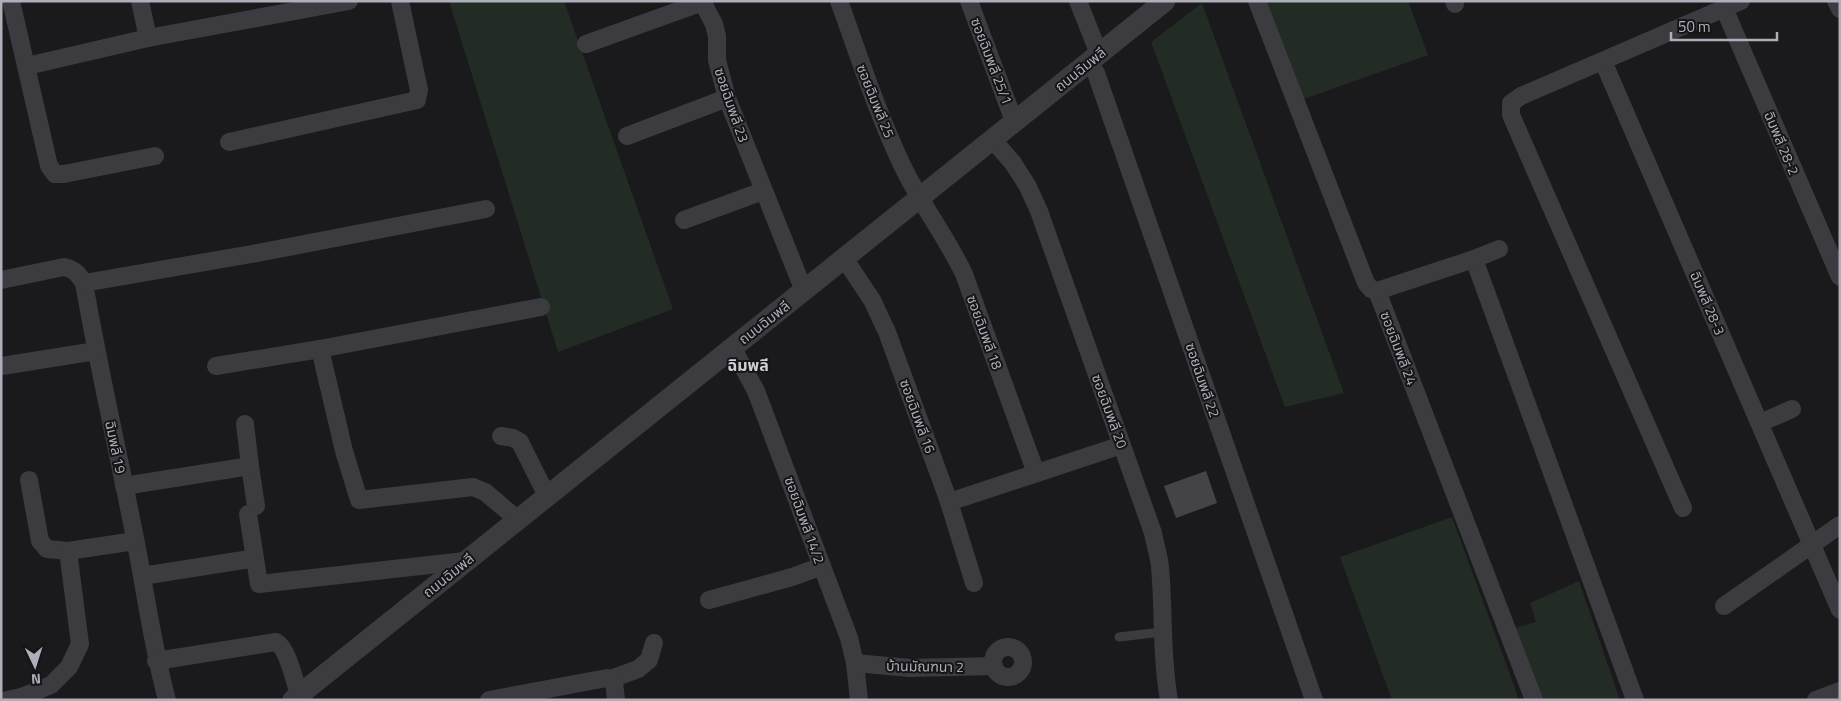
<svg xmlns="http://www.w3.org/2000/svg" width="1841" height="701" font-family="'Titillium Web','Noto Sans Thai',sans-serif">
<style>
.green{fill:#232b25}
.building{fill:#444448}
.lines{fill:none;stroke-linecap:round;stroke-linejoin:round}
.service{stroke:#3b3b40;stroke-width:9}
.minor{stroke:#3b3b40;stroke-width:18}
.tertiary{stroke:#3b3b40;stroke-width:21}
.labels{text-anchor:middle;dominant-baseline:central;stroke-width:4;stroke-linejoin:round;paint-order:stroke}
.street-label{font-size:14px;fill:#adafba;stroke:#151416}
.quarter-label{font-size:16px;font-weight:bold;fill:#cdcfd6;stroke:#151416}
</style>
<rect width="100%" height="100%" fill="#1a191b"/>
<g class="green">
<path d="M449 1H564L673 309 558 352Z"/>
<path d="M1266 1H1408L1428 55 1301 100Z"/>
<path d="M1202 3 1344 393 1285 407 1151 42Z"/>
<path d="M1452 517 1512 680 1519 700H1392L1340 557Z"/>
<path d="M1579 581 1620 700H1543L1515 628 1536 622 1530 603Z"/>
</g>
<path class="building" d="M1206 471 1217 503 1176 518 1164 486Z"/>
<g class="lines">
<path class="service" d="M1119 637 1162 632"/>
<g class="minor">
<path d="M11 1 49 166 55 174H64L155 156"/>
<path d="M140 1 148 38"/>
<path d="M839 1C859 56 877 112 902 165 920 203 946 236 964 274L1036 473"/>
<path d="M969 1 1014 121"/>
<path d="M1078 1 1099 54"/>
<path d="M1257 1 1366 283 1371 289 1377 291 1534 700"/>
<path d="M1454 1 1455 4"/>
<path d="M1836 1 1840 9"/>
<path d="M1724 8 1840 277"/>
<path d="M586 44 697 4 704 5 714 24 717 36V60L727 98 804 291"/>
<path d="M1603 61 1840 610"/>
<path d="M1089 62 1096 73 1314 700"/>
<path d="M27 66 148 38 349 1"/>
<path d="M627 136 727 98"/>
<path d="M992 139 1013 163 1027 185 1039 211 1153 533C1155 544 1159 556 1160 567 1164 611 1161 656 1169 700"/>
<path d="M229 142 417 100 419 90 400 1"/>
<path d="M684 220 763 191"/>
<path d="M844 258 872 300 887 332 949 502 974 583"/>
<path d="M1474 259 1635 700"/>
<path d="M1 280 64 267C75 269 78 274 84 283 99 370 119 456 136 543 146 596 153 648 167 700"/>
<path d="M84 283 252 254 486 209"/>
<path d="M1377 291 1474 259 1499 249"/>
<path d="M732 347 756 391 849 638 855 663 859 700"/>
<path d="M320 349 344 451 359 500 473 487 485 492 517 519"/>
<path d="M2 366 96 351"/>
<path d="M216 366 320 349 541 307"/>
<path d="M1760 423 1792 409"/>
<path d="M501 436 513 438 520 442 547 496"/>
<path d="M250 466 256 506"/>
<path d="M29 480 40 541 47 549 68 551"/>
<path d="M124 486 250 466 245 424"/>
<path d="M949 502 1122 445"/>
<path d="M1683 508 1511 115V103L1521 96 1741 1"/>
<path d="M248 514 259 584 465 561"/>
<path d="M142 576 250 559"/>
<path d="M709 600 792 577 822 566"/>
<path d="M1724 606 1840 525"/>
<circle cx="1008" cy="662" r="15"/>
<path d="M156 661 276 642C288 648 295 683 299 695"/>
<path d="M855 663 910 668 994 666"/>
<path d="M611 679 638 669 649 660 654 643"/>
<path d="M7 700 21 697 51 685 69 667 80 644 68 551 135 541"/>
<path d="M489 700 607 678 614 681 616 700"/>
<path d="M1816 700 1840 691"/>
</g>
<path class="tertiary" d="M293 700 1165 1"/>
</g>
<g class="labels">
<g class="street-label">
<text transform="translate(992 61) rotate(69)">ซอยฉิมพลี 25/1</text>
<text transform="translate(1080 69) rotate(-39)">ถนนฉิมพลี</text>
<text transform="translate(876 101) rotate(68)">ซอยฉิมพลี 25</text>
<text transform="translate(732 105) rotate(71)">ซอยฉิมพลี 23</text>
<text transform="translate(1782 143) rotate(67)">ฉิมพลี 28-2</text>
<text transform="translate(1708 303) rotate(67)">ฉิมพลี 28-3</text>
<text transform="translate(764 322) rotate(-38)">ถนนฉิมพลี</text>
<text transform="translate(985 332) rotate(70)">ซอยฉิมพลี 18</text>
<text transform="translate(1399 348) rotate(69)">ซอยฉิมพลี 24</text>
<text transform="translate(1203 380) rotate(71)">ซอยฉิมพลี 22</text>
<text transform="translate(1110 411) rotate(70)">ซอยฉิมพลี 20</text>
<text transform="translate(918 416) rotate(70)">ซอยฉิมพลี 16</text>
<text transform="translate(116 447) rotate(78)">ฉิมพลี 19</text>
<text transform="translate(805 520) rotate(70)">ซอยฉิมพลี 14/2</text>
<text transform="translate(448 575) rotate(-39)">ถนนฉิมพลี</text>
<text transform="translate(925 666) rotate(1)">บ้านมัณฑนา 2</text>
</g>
<g class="quarter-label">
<text x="748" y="365">ฉิมพลี</text>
</g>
</g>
<rect width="1841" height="701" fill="none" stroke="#adafba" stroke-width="5"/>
<g transform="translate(35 666) rotate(176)" stroke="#151416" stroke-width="4" paint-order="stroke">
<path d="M0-4L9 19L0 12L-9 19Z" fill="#adafba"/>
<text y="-8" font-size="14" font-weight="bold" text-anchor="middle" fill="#adafba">N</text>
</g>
<path d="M1671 32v8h106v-8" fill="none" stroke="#adafba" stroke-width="2.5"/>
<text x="1678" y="32" font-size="15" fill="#adafba" stroke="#151416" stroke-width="4" paint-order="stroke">50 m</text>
</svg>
